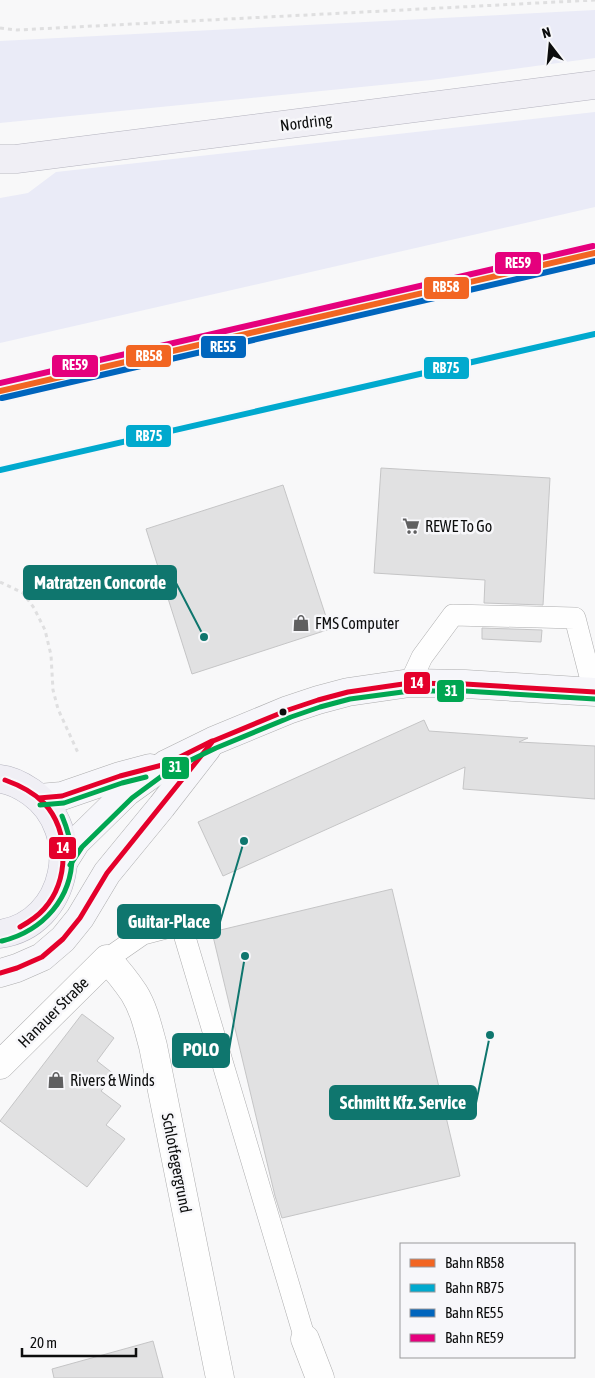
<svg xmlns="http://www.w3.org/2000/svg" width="595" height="1378" font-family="'Asap Condensed',sans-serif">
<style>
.green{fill:#eaebf7}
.building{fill:#e1e1e2;stroke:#c5c5c6}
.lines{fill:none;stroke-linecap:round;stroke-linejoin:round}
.service-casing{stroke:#adadae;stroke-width:22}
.minor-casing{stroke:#adadae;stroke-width:29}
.secondary-casing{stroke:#adadae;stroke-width:29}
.primary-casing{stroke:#b4b3be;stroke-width:29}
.path{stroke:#dfdfe0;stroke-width:3;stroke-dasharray:4 4;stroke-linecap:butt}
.service{stroke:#fefefe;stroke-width:21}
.minor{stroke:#fefefe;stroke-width:28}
.secondary{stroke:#f6f6fa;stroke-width:28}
.primary{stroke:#f0eff5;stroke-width:28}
.bus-1-casing{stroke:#f7f7fa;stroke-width:9}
.bus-2-casing{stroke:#f7f7fa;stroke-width:9}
.bus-1{stroke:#e4002b;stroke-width:5}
.bus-2{stroke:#00a651;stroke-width:5}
.rail-1-casing{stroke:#f7f7fa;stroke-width:10}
.rail-2-casing{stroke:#f7f7fa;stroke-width:10}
.rail-3-casing{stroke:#f7f7fa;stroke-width:10}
.rail-4-casing{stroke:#f7f7fa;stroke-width:10}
.rail-1{stroke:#f26522;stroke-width:6}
.rail-2{stroke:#00a9ce;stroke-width:6}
.rail-3{stroke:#0065bd;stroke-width:6}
.rail-4{stroke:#e5007d;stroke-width:6}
.bus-dot{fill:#0c0d0d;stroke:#f7f7fa;stroke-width:2}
.labels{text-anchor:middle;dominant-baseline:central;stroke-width:5;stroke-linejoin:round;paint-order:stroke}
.street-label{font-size:16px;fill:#0c0d0d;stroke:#f7f7fa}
.poi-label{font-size:16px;fill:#0c0d0d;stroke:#f7f7fa;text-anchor:start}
.leader{fill:none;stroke:#0f766e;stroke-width:2}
.callout-dot{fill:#0f766e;stroke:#f7f7fa;stroke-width:2}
.callout{fill:#0f766e;stroke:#0f766e;stroke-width:2}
.callout-label{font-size:18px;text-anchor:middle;font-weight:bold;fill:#fff}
.line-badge{stroke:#f7f7fa;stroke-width:2}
.badge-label{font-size:14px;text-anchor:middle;font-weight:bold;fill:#fff}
</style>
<rect width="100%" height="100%" fill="#f8f8f9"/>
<g class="green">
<path d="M595 10V58L431 80 0 123V41Z"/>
<path d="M595 112V207L0 343V198L28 193 56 172Z"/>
</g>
<g class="building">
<path d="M381 468 550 478 543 605 484 603 485 580 374 573Z"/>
<path d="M283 485 330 629 192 674 146 529Z"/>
<path d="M482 628 542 630 541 642 482 639Z"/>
<path d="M424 720 429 731 528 738 519 742 595 746V799L463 789 465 767 223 876 198 822Z"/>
<path d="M392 889 460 1176 282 1218 275 1196 212 932Z"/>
<path d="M82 1014 114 1038 97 1061 115 1075 101 1091 121 1106 106 1125 125 1139 87 1187 0 1121Z"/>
<path d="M153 1341 163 1378H54L52 1369Z"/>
</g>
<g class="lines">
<g class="service-casing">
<g id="service">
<path d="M410 683 422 657 453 615 575 618 594 692"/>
<path d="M107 959 143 934 181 924 305 1339"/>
</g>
</g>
<g class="minor-casing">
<g id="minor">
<path d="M0 1065 107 959C117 970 126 981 134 993 144 1009 148 1028 153 1046L220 1378"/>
<path d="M305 1339 320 1378"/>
</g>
</g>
<g class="secondary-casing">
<g id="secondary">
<path d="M39 798 62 796 120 776 150 768"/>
<path d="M64 861 76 842 127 792 166 764 213 741 288 710 318 700 348 692 410 683 465 684 595 692"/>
<path d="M0 973 17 968 42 957 63 939 80 918 107 873 162 806 207 748"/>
</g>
</g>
<g class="primary-casing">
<g id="primary">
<path d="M0 159H16L595 85"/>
<path d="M0 779C11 780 22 786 31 792 86 831 68 924 0 934"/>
</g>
</g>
<g class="path">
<path d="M0 28 17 30 595 0"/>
<path d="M0 582 23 593 34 608 45 630 51 655 53 690 58 709 79 755"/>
</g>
<use href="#service" class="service"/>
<use href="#minor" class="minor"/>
<use href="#secondary" class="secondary"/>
<use href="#primary" class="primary"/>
<g class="bus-1-casing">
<g id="bus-1">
<path d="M5 780C19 785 33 792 44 803 70 831 69 881 44 909 37 917 29 922 20 927"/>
<path d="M39 798 62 796 120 776 166 764 212 741"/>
<path d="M0 973 17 968 42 957 63 939 80 918 107 873 213 741 288 710 318 700 348 692 410 683 465 684 595 692"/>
</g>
</g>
<g class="bus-2-casing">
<g id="bus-2">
<path d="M40 805 64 803 122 783 146 777"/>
<path d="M70 865 82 847 132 798 170 770 216 748 291 717 320 707 350 699 410 691H465L595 699"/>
<path d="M2 941C43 931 73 898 72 854 71 841 67 828 62 816"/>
</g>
</g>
<use href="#bus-1" class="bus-1"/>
<use href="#bus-2" class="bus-2"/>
<g class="rail-1-casing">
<path id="rail-1" d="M0 391 595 253"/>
</g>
<g class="rail-2-casing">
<path id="rail-2" d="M0 470 595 334"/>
</g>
<g class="rail-3-casing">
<path id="rail-3" d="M2 398 595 261"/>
</g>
<g class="rail-4-casing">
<path id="rail-4" d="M0 383 593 246"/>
</g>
<use href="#rail-1" class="rail-1"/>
<use href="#rail-2" class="rail-2"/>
<use href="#rail-3" class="rail-3"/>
<use href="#rail-4" class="rail-4"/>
</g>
<defs>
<g id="supermarket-bare" transform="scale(1.35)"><path d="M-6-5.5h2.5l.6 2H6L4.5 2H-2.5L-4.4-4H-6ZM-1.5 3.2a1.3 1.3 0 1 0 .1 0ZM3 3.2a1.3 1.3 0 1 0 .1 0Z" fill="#5f5f60" stroke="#f7f7fa" stroke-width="2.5" paint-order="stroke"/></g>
<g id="shop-bare" transform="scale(1.35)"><path d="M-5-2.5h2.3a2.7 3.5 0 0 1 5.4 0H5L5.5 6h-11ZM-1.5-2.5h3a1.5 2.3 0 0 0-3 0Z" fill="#5f5f60" stroke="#f7f7fa" stroke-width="2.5" paint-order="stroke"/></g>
</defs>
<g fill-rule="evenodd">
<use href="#supermarket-bare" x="411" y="526"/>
<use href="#shop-bare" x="301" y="623"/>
<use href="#shop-bare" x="56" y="1080"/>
</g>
<circle class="bus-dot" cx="283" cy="712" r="4.5"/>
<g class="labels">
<g class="street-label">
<text transform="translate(306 122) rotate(-7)">Nordring</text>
<text transform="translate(53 1012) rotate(-45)">Hanauer Straße</text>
<text transform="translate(177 1163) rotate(79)">Schlotfegergrund</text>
</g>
<g class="poi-label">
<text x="425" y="526">REWE To Go</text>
<text x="315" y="623">FMS Computer</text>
<text x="70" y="1080">Rivers &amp; Winds</text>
</g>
</g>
<path class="leader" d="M204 637L176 583M244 841L220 922M245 956L229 1050M490 1035L476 1103"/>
<g class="callout-dot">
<circle cx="204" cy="637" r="5"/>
<circle cx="244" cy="841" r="5"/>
<circle cx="245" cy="956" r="5"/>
<circle cx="490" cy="1035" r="5"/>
</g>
<g class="callout">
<rect x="24" y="566" width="152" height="33" rx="5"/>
<rect x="118" y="905" width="102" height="33" rx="5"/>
<rect x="173" y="1034" width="56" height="33" rx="5"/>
<rect x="330" y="1086" width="146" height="33" rx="5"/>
</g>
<g class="callout-label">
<text x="100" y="589">Matratzen Concorde</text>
<text x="169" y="928">Guitar-Place</text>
<text x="201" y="1056">POLO</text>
<text x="403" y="1109">Schmitt Kfz. Service</text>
</g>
<g class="line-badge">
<rect x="494" y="251" width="48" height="24" rx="5" fill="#e5007d"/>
<rect x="423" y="276" width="47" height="24" rx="5" fill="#f26522"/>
<rect x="200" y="335" width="47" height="24" rx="5" fill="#0065bd"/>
<rect x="125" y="344" width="47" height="24" rx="5" fill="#f26522"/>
<rect x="51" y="354" width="48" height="24" rx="5" fill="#e5007d"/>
<rect x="423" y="356" width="47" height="24" rx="5" fill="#00a9ce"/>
<rect x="125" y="424" width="47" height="24" rx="5" fill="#00a9ce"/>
<rect x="403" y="671" width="28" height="24" rx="5" fill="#e4002b"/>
<rect x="436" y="679" width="29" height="24" rx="5" fill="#00a651"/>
<rect x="161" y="756" width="29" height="24" rx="5" fill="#00a651"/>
<rect x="48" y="836" width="29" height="24" rx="5" fill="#e4002b"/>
</g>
<g class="badge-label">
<text x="518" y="268">RE59</text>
<text x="446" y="292">RB58</text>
<text x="223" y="352">RE55</text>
<text x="149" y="361">RB58</text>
<text x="75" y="370">RE59</text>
<text x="446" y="373">RB75</text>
<text x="149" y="441">RB75</text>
<text x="417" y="688">14</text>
<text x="451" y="696">31</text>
<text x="175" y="772">31</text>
<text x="63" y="853">14</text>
</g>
<rect x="400" y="1243" width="175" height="115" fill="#f7f7fa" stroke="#99999b"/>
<rect x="410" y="1259" width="25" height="8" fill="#f26522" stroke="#99999b"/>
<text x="445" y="1268" font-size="15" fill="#0c0d0d">Bahn RB58</text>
<rect x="410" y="1284" width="25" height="8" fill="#00a9ce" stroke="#99999b"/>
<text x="445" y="1293" font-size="15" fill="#0c0d0d">Bahn RB75</text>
<rect x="410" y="1309" width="25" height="8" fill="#0065bd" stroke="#99999b"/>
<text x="445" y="1318" font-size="15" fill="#0c0d0d">Bahn RE55</text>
<rect x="410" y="1334" width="25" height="8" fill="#e5007d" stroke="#99999b"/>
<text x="445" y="1343" font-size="15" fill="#0c0d0d">Bahn RE59</text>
<g transform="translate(550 45) rotate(344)" stroke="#f7f7fa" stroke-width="4" paint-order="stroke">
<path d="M0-4L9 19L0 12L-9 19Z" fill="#0c0d0d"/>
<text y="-8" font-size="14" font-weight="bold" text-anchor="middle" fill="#0c0d0d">N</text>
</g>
<path d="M22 1348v8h114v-8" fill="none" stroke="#0c0d0d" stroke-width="2.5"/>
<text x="30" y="1348" font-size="15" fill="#0c0d0d" stroke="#f7f7fa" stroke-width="4" paint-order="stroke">20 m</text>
</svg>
